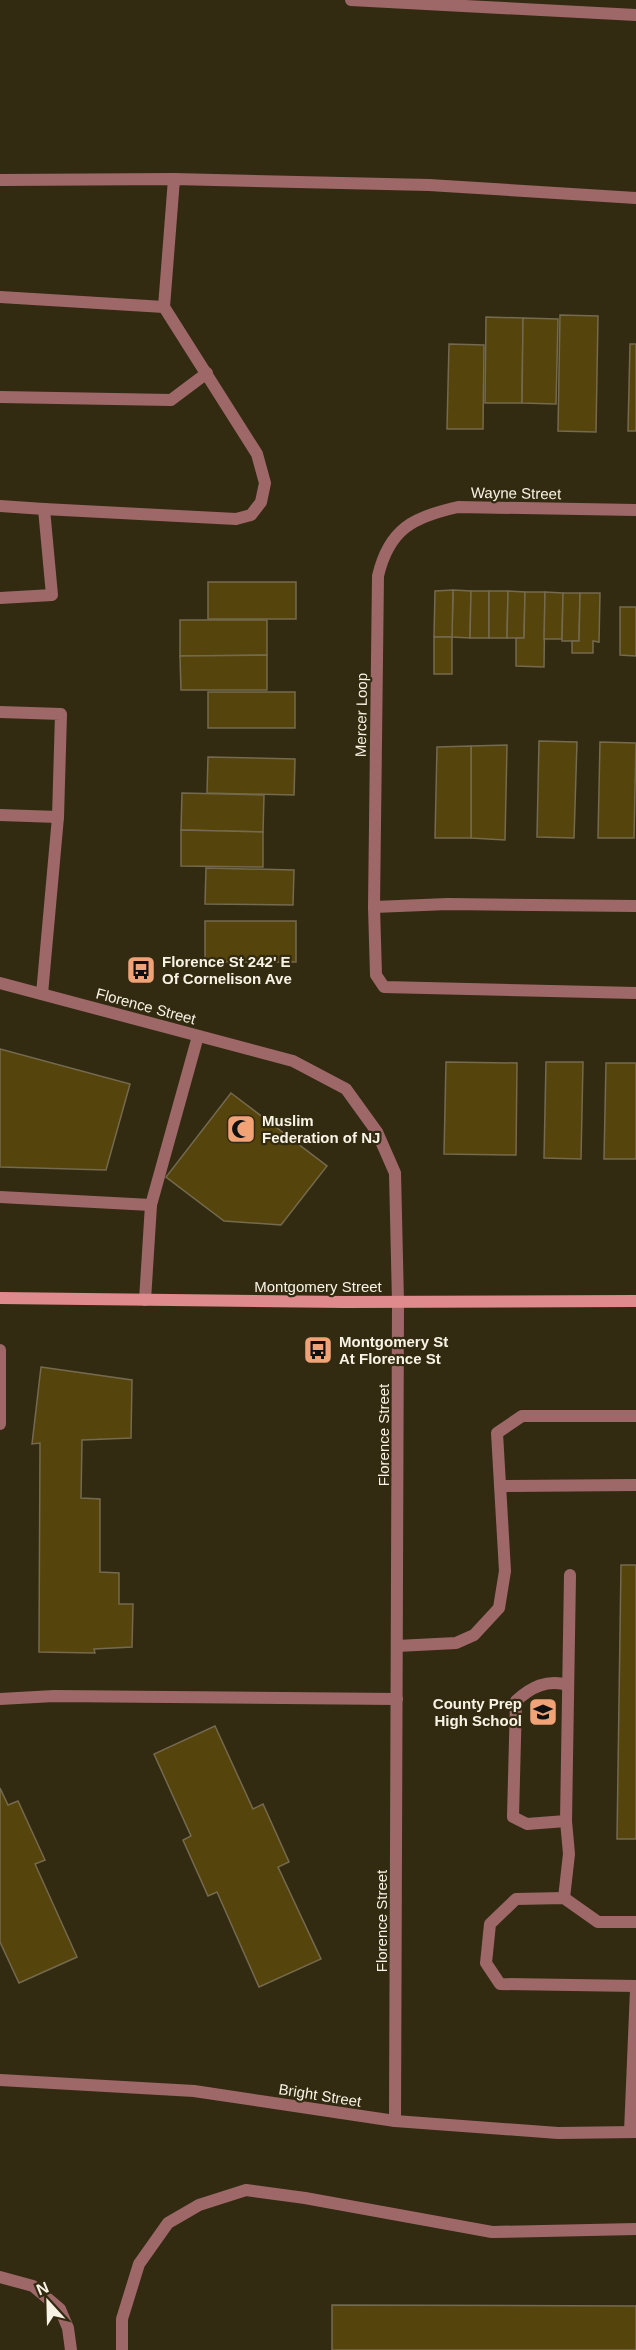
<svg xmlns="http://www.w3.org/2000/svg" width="636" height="2350" font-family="Helvetica,sans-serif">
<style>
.building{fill:#55440b;stroke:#746a4f;stroke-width:1.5}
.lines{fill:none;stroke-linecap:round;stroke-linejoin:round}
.service{stroke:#9e6869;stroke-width:12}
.minor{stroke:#9e6869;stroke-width:12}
.secondary{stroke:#df8a8c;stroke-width:12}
.labels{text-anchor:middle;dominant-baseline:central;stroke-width:4.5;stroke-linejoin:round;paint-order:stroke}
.street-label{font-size:15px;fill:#f8f3e4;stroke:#332b11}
.poi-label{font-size:15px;font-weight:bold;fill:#f8f3e4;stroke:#332b11;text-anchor:start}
</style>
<rect width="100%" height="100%" fill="#332b11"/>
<g class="building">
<path d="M560 315 598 316 596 432 558 431Z"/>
<path d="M486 317 523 318 522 403H485Z"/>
<path d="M523 318 558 319 556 404 522 403Z"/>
<path d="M449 344 484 345 483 429H447Z"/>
<path d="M630 344H636V431H628Z"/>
<rect x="208" y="582" width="88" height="37"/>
<path d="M453 590 471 591 470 638 452 637Z"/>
<path d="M453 590 452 637H434L435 591Z"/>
<path d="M471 591H489V638H470Z"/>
<path d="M489 591H508L507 638H489Z"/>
<path d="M508 591 525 592 524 638H507Z"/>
<path d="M525 592H545L544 667 516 666V638H524Z"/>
<path d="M545 592 563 593 562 639H544Z"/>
<path d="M563 593H580L579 641H562Z"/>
<path d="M580 593H600L599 642 593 641V653H572V641H579Z"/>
<path d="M620 607H636V656L620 655Z"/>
<path d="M180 620H267V655L180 656Z"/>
<rect x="434" y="637" width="18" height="37"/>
<path d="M267 655V690H181L180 656Z"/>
<rect x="208" y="692" width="87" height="36"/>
<path d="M539 741 577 742 574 838 537 837Z"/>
<path d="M600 742 636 743 634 838H598Z"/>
<path d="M507 745 505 840 471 838V746Z"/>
<path d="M471 746V838H435L437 747Z"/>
<path d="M208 757 295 759 294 795 207 793Z"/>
<path d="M182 793 264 795 263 832 181 830Z"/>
<path d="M181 830 263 832V867L181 866Z"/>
<path d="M206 868 294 870 293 905 205 904Z"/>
<rect x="205" y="921" width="91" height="41"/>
<path d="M0 1049 130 1084 106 1170 0 1167Z"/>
<path d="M446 1062 517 1063 516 1155 444 1154Z"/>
<path d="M546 1062H583L581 1159 544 1158Z"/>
<path d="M606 1063H636V1159H604Z"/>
<path d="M231 1093 327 1166 281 1225 224 1221 166 1177Z"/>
<path d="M41 1367 132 1380 131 1438 82 1440 81 1498 100 1499V1572L119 1573V1604H133L132 1647 94 1649 95 1653 39 1652 40 1443 32 1444Z"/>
<path d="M621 1565H636V1839H617Z"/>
<path d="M215 1726 253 1809 263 1804 289 1862 278 1867 321 1959 259 1987 217 1892 208 1896 183 1840 191 1836 154 1754Z"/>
<path d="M0 1788 8 1805 18 1801 45 1860 35 1864 77 1957 19 1983 0 1942Z"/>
<path d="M332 2305 636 2306V2350H332Z"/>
</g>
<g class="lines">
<g class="service">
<path d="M351 0 636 15"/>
<path d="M0 180 174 179 429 185 636 198"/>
<path d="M0 297 164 307"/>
<path d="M0 397 171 400 207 373"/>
<path d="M0 506 44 509 52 595 0 598"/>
<path d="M44 509 236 519 251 515 261 502 265 483 257 454 164 307 174 179"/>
<path d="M0 712 61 714 58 817 42 994"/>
<path d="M0 815 58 817"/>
<path d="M0 1197 151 1205 198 1036"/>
<path d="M145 1300 151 1205"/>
<path d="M0 1350V1424"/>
<path d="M500 1486 636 1485"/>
<path d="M397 1646 456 1643 474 1635 499 1608 505 1571 497 1433 522 1416H636"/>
<path d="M0 1699 54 1696 397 1699"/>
<path d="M566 1821 527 1824 513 1817 516 1701C531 1687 547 1679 568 1685"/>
<path d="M564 1898 569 1854 566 1821 570 1575"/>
<path d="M636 1922H598L564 1898 516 1899 490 1924 486 1963 500 1984 636 1986"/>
<path d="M630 2132 636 1990"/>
<path d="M0 2277 33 2286 60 2309 68 2328 71 2350"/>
<path d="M122 2350V2319L139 2264 168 2223 199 2205 246 2190 305 2198 492 2232 636 2229"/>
</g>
<g class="minor">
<path d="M636 510 458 507C413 517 389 529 378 576L374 907 376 975 384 987 636 993"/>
<path d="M374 907 448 904 636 906"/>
<path d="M0 983 293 1061 346 1089 377 1132 395 1173 398 1302 395 2121"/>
<path d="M0 2080 194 2091 395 2121 558 2133 636 2132"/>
</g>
<path class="secondary" d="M0 1298 345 1302 636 1301"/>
</g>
<defs>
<g id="bus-square" transform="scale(1.5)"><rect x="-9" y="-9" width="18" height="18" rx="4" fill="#efa377" stroke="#332b11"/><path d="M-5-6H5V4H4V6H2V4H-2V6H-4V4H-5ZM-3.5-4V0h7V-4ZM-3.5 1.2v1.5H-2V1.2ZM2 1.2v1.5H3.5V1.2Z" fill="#111"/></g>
<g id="mosque-square" transform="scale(1.5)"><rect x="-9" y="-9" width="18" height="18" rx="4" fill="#efa377" stroke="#332b11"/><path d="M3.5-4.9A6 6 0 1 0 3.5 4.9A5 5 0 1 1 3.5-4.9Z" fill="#111"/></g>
<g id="school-square" transform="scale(1.5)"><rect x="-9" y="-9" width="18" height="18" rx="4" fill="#efa377" stroke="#332b11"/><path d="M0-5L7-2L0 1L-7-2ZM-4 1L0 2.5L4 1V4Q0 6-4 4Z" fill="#111"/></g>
</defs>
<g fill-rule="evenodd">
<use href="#bus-square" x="141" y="970"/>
<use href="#mosque-square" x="241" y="1129"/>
<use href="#bus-square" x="318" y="1350"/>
<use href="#school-square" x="543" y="1712"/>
</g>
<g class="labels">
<g class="street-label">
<text transform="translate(516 493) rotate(1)">Wayne Street</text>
<text transform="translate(361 715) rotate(-89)">Mercer Loop</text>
<text transform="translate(146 1006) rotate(15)">Florence Street</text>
<text x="318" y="1286">Montgomery Street</text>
<text transform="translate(383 1435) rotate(-90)">Florence Street</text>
<text transform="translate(381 1921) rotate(-90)">Florence Street</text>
<text transform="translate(320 2095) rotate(9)">Bright Street</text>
</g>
<g class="poi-label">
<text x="162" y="961">Florence St 242' E<tspan x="162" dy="17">Of Cornelison Ave</tspan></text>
<text x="262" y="1120">Muslim<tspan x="262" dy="17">Federation of NJ</tspan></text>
<text x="339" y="1341">Montgomery St<tspan x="339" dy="17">At Florence St</tspan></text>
<text x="522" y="1703" text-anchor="end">County Prep<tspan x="522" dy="17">High School</tspan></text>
</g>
</g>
<g transform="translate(48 2302) rotate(338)" stroke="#332b11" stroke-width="4.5" paint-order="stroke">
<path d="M0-4.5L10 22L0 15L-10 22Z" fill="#f8f3e4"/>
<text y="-9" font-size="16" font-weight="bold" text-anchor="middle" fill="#f8f3e4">N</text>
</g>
</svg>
